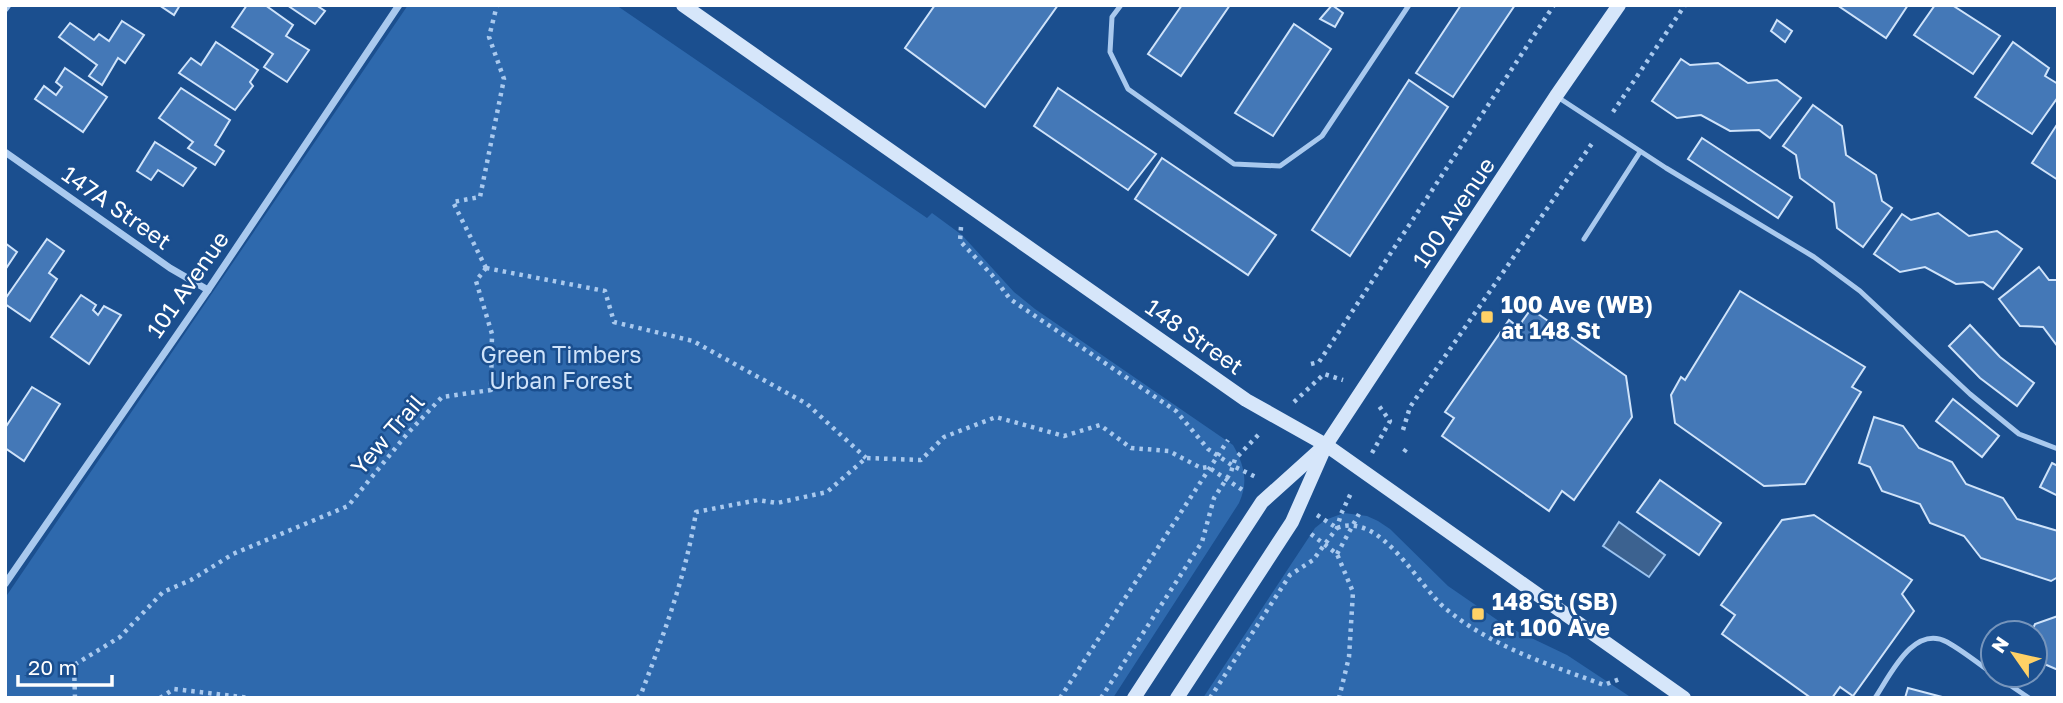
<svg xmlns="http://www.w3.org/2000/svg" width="2063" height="703" font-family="'Golos Text',sans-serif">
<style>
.green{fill:#2e69ad}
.water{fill:#3c6290;stroke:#9cc4f0;stroke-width:2}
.building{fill:#4478b7;stroke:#cfe3fa;stroke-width:2}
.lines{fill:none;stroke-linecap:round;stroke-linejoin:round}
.path{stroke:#a9c9ee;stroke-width:4.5;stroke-dasharray:3.5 5;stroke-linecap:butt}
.service{stroke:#a9c9ee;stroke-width:5}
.minor{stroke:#a9c9ee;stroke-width:7}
.secondary{stroke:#d6e6fa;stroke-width:14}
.poi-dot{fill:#ffd166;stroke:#1b4f8f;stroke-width:2.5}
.labels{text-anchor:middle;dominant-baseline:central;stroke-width:5;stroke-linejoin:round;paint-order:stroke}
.street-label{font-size:23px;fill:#fff;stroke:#1b4f8f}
.poi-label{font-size:23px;font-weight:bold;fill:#fff;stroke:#1b4f8f;text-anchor:start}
.park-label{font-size:23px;fill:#cfe3fa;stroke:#1b4f8f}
</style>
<rect width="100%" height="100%" fill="#1b4f8f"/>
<g class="green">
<path d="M408 5H616L927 218 932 213 962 235 1014 292 1035 309 1233 445C1244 465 1249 481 1239 503L1113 698H5V598Z"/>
<path d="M1344 513 1367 516 1378 521 1390 529 1448 586 1506 626 1567 655 1632 698H1203L1315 528 1325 520Z"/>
</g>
<path class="water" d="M1619 522 1665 555 1649 577 1603 546Z"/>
<g class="building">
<path d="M159 5H180L174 15Z"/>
<path d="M247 5H265L293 25 286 36 309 50 287 82 264 67 273 54 232 27Z"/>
<path d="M287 5H316L325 11 315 24Z"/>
<path d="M935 5H1058L985 107 905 48Z"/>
<path d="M1182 5H1230L1181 76 1148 54Z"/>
<path d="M1332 5 1343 13 1335 27 1320 19Z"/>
<path d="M1461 5H1515L1453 97 1416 73Z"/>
<path d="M1837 5H1908L1886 38Z"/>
<path d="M1935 5H1952L2000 36 1973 74 1914 35Z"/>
<path d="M1777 20 1792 31 1785 42 1771 31Z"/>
<path d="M122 21 144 35 125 63 118 58 102 85 89 76 97 65 59 37 70 23 94 40 99 34 109 41Z"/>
<path d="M1294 24 1331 49 1273 136 1235 113Z"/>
<path d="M216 42 258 70 250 82 253 86 235 110 179 73 191 58 201 65Z"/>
<path d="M2013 42 2049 68 2045 76 2058 84V97L2032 134 1975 97Z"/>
<path d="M1681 59 1690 65 1718 63 1748 83 1777 80 1801 98 1770 138 1759 130 1730 131 1701 115 1677 118 1652 101Z"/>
<path d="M65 68 107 97 83 132 35 99 44 86 56 95 62 87 56 82Z"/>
<path d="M1409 80 1448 107 1350 256 1312 230Z"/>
<path d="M181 88 230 120 215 145 224 151 215 165 188 148 193 142 159 118Z"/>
<path d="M1058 88 1156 154 1128 190 1034 126Z"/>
<path d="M1813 105 1842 126 1846 155 1876 175 1882 201 1892 208 1863 247 1837 228 1834 203 1800 178 1796 155 1783 146Z"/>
<path d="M2058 123V180L2032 163Z"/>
<path d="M1702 138 1792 197 1778 218 1688 159Z"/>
<path d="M155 142 196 168 183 186 158 170 151 180 137 171Z"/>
<path d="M1162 158 1276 235 1248 275 1135 199Z"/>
<path d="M1938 213 1969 236 1997 231 2022 249 1993 289 1983 282 1956 284 1925 267 1900 272 1874 254 1902 214 1911 220Z"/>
<path d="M47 239 64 251 49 273 57 279 30 321 5 304V299Z"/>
<path d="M5 243 17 252 5 270Z"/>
<path d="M2039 267 2049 280H2058V347L2043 327 2020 326 1999 299Z"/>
<path d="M1740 291 1865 367 1852 387 1861 392 1805 484 1764 486 1675 423 1671 395 1681 377 1685 380Z"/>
<path d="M81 295 96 305 93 310 98 315 104 306 121 315 89 364 51 337Z"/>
<path d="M1531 309 1626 376 1632 417 1574 500 1562 491 1549 511 1442 436 1454 418 1445 412 1509 320 1518 327Z"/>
<path d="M1970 325 2000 357 2034 383 2017 406 1980 378 1949 346Z"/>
<path d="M32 387 60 404 24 461 5 448V428Z"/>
<path d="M1953 399 1999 436 1982 457 1936 421Z"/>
<path d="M1874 417 1903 426 1919 448 1952 462 1966 484 2003 498 2017 519 2058 531V577L2051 581 1981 558 1964 536 1930 523 1920 504 1882 491 1870 467 1859 463Z"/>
<path d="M2052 463 2058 466V496L2040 487Z"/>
<path d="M1660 480 1721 523 1699 555 1637 512Z"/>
<path d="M1814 515 1912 580 1902 594 1914 611 1853 696 1840 687 1832 698H1811L1722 634 1735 615 1721 605 1782 520Z"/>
<path d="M2058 616V670L2035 660V633H2031L2035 624Z"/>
<path d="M1908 688 1946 698H1905Z"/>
</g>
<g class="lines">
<g class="path">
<path d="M1613 112 1685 5"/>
<path d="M961 227 960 241 992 275 1010 299 1176 411 1208 449 1233 466 1256 477"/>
<path d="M486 268 605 291 614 322 693 341 807 404 866 458"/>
<path d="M486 268 453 202 480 197 504 79 489 37 497 5"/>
<path d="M1311 364 1319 362 1554 5"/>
<path d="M1294 402 1324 374 1343 380"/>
<path d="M1403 430 1410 407 1593 142"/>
<path d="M1404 452 1407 448"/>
<path d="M1372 453 1390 421 1379 406"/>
<path d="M1317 515 1337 528"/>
<path d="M1337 528C1381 511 1418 586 1446 609 1494 648 1548 664 1604 685L1620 679"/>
<path d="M1311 534 1337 554 1353 592 1349 657 1339 698"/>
<path d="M1337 554 1359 514"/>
<path d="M75 698 74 665 120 637 163 592 191 580 233 554 348 506 407 434 442 397 491 390 492 334 476 281 486 268"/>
<path d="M160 698 174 689 250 698"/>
<path d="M637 698 641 694C664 634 686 575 696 512L758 500 777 503 827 492 866 458 921 460 944 437 996 417 1064 436 1100 425 1131 448 1169 451 1201 468 1208 467 1244 491"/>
<path d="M1060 698 1228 440"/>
<path d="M1101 698 1202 542 1214 498 1231 472 1235 459 1261 432"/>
<path d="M1210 698 1290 575 1313 560 1337 528 1341 514 1352 491"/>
</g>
<g class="service">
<path d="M1121 5 1112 17 1110 52 1128 89 1234 164 1280 166 1322 136 1409 5"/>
<path d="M1556 96 1666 168 1814 257 1860 291 1970 394 2019 434 2058 449"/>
<path d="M1584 239 1640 152"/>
<path d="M1995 675 2029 698"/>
<path d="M1875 698C1890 676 1913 624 1947 642 1963 651 1978 663 1993 674"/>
</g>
<g class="minor">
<path d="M5 9 8 5"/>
<path d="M5 152 170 268 208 290"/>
<path d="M5 584 208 290 399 5"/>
</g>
<g class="secondary">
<path d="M683 5 1246 400 1326 445 1684 698"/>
<path d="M1134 698 1262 502 1322 448"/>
<path d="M1177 698 1292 522 1326 445 1556 96 1619 5"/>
</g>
</g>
<g class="poi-dot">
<rect x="1480" y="310" width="14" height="14" rx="3.5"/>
<rect x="1471" y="607" width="14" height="14" rx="3.5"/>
</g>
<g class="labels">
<g class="street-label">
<text transform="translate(117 207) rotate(35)">147A Street</text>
<text transform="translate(1453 212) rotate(-56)">100 Avenue</text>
<text transform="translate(187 284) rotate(-55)">101 Avenue</text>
<text transform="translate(1195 336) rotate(35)">148 Street</text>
<text transform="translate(387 434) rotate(-49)">Yew Trail</text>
</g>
<g class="poi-label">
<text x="1501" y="304">100 Ave (WB)<tspan x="1501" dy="26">at 148 St</tspan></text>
<text x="1492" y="601">148 St (SB)<tspan x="1492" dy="26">at 100 Ave</tspan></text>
</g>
<g class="park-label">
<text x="561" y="354">Green Timbers<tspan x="561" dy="26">Urban Forest</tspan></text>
</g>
</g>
<rect width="2063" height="703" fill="none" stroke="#ffffff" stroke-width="14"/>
<g transform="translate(2014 654) rotate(304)"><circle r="33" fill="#1b4f8f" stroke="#7695bc" stroke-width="2"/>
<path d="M0-5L12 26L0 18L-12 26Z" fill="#ffd166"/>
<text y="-10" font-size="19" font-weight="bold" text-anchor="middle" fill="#ffffff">N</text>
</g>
<path d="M18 675v10h94v-10" fill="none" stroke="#ffffff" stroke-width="3.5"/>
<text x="28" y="675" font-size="21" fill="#ffffff" stroke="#1b4f8f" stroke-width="5" paint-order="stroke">20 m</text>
</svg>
